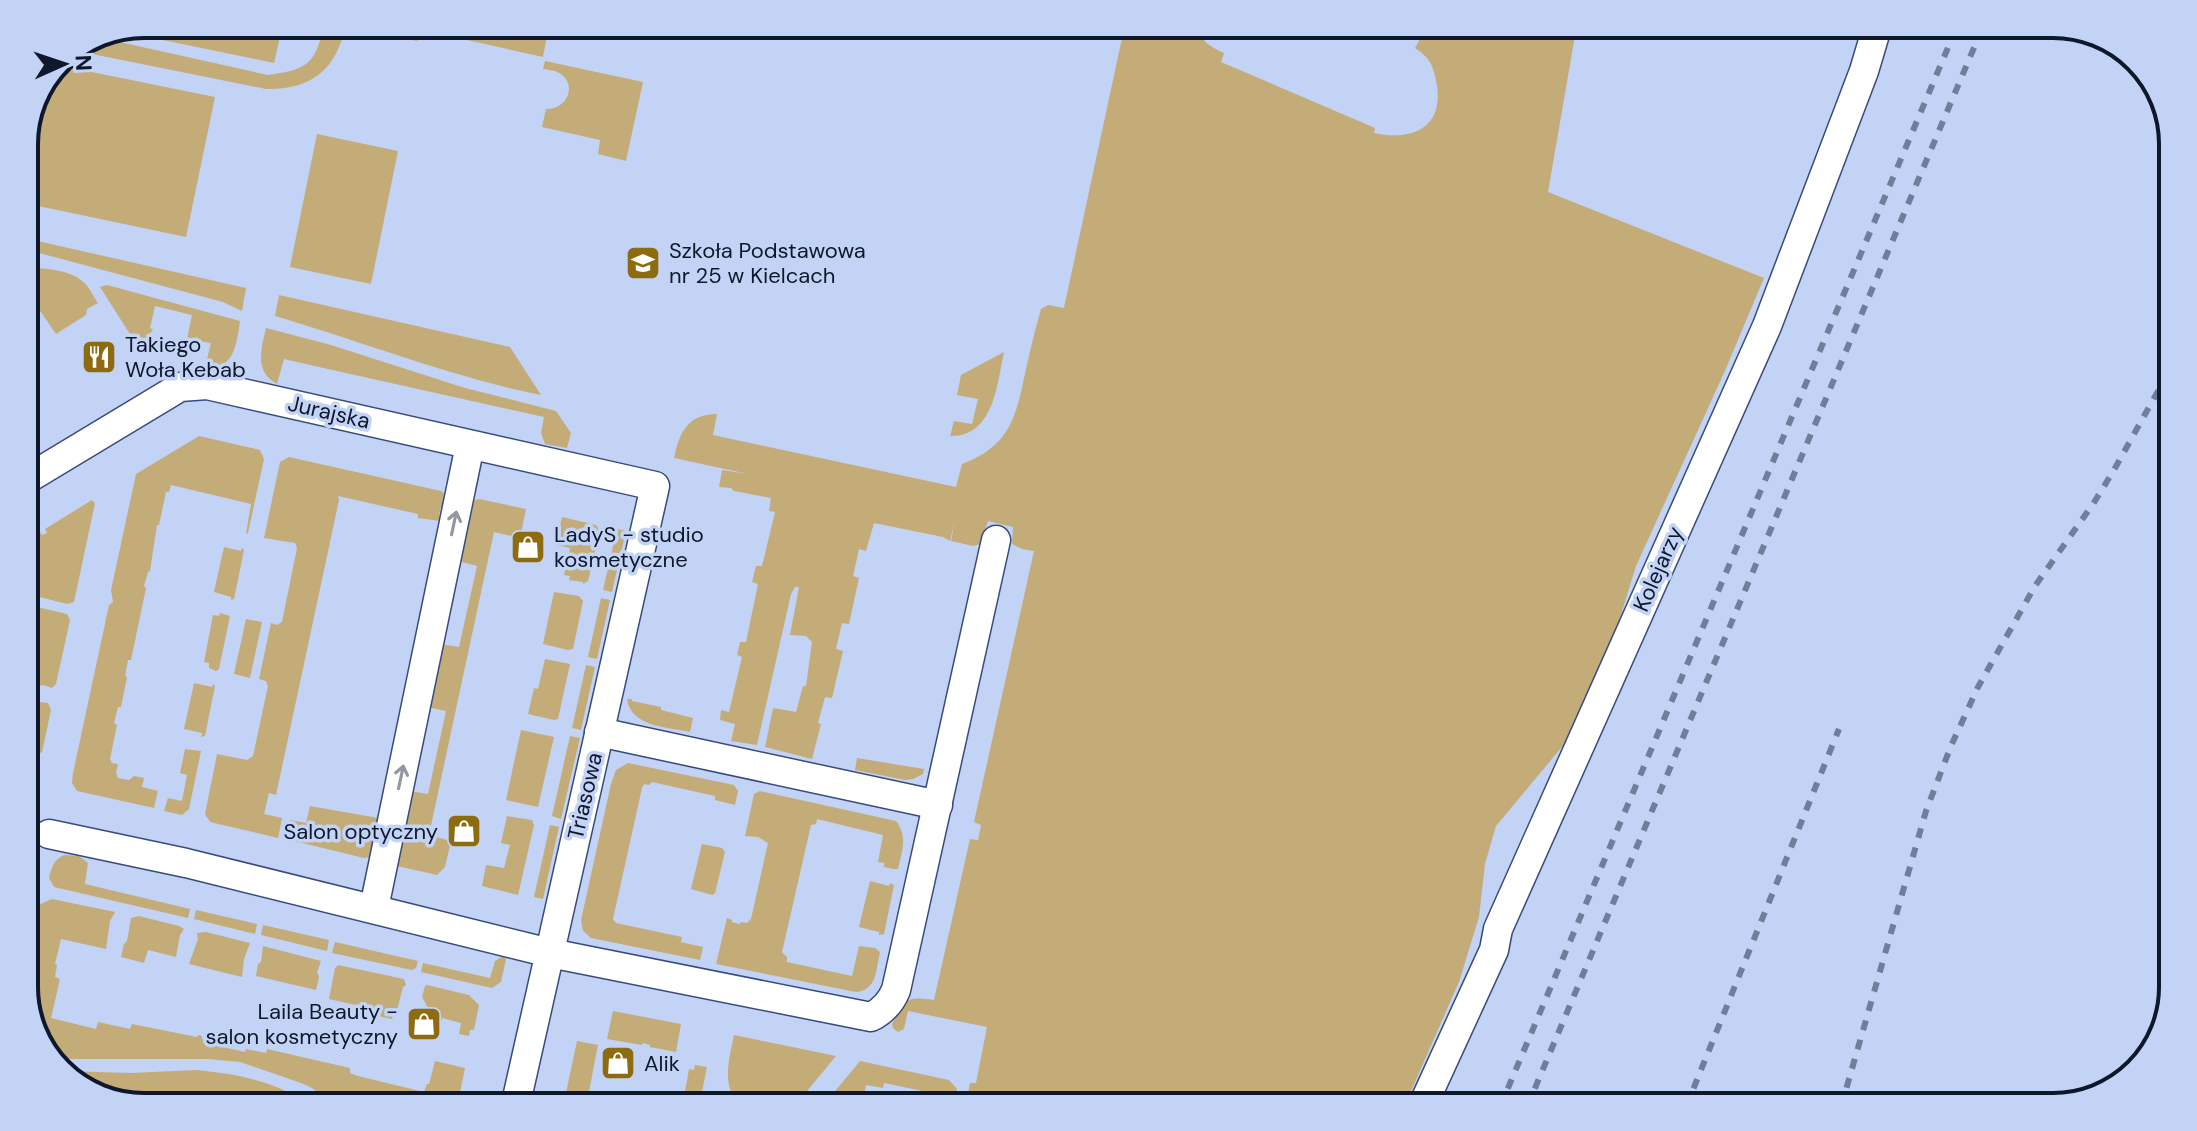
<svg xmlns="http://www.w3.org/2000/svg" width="2197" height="1131" font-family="'DM Sans',sans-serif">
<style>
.green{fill:#c4ac78}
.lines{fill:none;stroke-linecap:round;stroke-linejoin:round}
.street-casing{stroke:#374c7d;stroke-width:31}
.street{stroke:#fff;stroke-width:28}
.rail{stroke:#707e9a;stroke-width:6;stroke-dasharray:10 10;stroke-linecap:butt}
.oneway{stroke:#9397a0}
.labels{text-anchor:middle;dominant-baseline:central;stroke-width:7;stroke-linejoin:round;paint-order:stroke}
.poi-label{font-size:22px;fill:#0e172b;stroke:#c2d3f5;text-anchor:start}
.street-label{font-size:22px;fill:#0e172b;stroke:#c2d3f5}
.rim{fill:none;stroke:#0e172b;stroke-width:4}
</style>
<rect width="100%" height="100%" fill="#c2d3f5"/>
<g class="green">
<path d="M144 24H283L274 63 124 32Z"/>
<path d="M324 24H346C337 69 312 90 266 89L77 51 106 39 268 75C307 70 316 64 324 24Z"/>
<path d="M361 24H420L417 41 360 29Z"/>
<path d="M471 24H493L547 36 543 57 467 40Z"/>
<path d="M1125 24H1196C1200 41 1209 46 1224 53L1221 62 1375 128 1374 133C1411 141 1443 129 1437 86 1434 68 1431 58 1415 48L1420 39 1388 24H1418L1423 27 1425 24H1577L1548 192 1764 278 1724 373 1636 566 1614 637 1576 730 1496 826 1485 864 1479 917 1459 982 1404 1107H965L970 1083H976L987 1027 908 1011 904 1029 898 1032 893 1028 892 1024C907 999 904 996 934 1000L970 839 978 840 981 825 974 822 1034 551 1022 549 1012 544 1013 527 988 521 981 544 973 546 951 541 955 520 950 541 943 537 874 523 866 551 859 549 853 576 859 578 849 624 842 623 836 649 843 651 832 698 825 697 818 723 821 724 812 759 765 747 773 708 796 712 803 686H806L812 642 806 636 790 635 799 587H795L791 594 757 745 731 741 735 724 720 720 721 710 729 712 742 657 737 655 740 642H746L758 584 752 582 756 566H762L775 512 769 511 771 498 734 491 731 488 719 487 722 470 748 474 674 458C679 434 687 414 717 414L713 435 956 487 962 464C1004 448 1014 425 1023 383 1028 359 1034 333 1041 309L1048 305 1064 308Z"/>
<path d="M545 61 643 82 626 161 598 154 600 140 542 127 546 109C568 110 579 82 557 72 556 71 545 69 543 69Z"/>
<path d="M57 65 215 97 186 237 24 203V136Z"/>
<path d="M317 134 398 151 371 284 290 267Z"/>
<path d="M24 238 246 288 242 311 223 302 39 253 24 259Z"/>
<path d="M37 268C51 269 71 271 82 281 89 286 93 296 98 303L87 309 86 315 56 334 41 312 35 311 24 293V271Z"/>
<path d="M107 285 240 321C237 343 234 371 205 367L211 343 187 339 192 315 155 306 150 328 153 330 145 339 135 342 100 287Z"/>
<path d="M279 295 510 347 541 395C450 377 364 342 275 316Z"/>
<path d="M266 328 331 345 465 388 556 411 571 433 567 448 545 444 541 433 544 417 319 367 284 359 277 384C254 371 261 350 266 328Z"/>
<path d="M1004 352C997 384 994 437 950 436L954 421 972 424 978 399 957 395 961 375Z"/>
<path d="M199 436 260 450 264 459 248 533 246 534 251 504 171 485 169 492H166L159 525H157L150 571 148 572 144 586 146 588 131 660H128L125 676 127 677 121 707H118L114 723 117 725 110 759 112 763 118 764 116 773 118 778 129 780 134 776 144 778 142 787 158 791 154 808 77 791 72 783 73 773 109 605 113 602 111 590 136 474Z"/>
<path d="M289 457 441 491 447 496 445 508 441 507 439 515 443 516 440 522V521L418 518V514L338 496 339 500 276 795 269 793 264 814 282 818 278 838 210 822 205 814 217 754 247 760 253 756 268 686 266 681 259 679 271 623 277 625 282 622 297 548 295 543 264 538 280 462Z"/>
<path d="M479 499 526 509 520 538 494 532 429 835 451 841 445 867 437 875 397 866 394 861 409 791 428 794 446 711 427 707 440 644 459 647 477 566 458 561 470 502Z"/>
<path d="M92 500 95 503 74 602 67 604 24 593V543L40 532 42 535 47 533 45 529Z"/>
<path d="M562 517 596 525 600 531 588 581 583 584V582L569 580 570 576 564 575 570 548 556 545Z"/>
<path d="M617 529 626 531 612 592 603 590Z"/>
<path d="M224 547 241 551 242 548 244 550 234 599 231 600V597L214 592Z"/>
<path d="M554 592 579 596 583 601 573 649 568 650 543 644Z"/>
<path d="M601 598 610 600 597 659 588 657Z"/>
<path d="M24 604 67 614 70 620 56 684 52 688 43 685 38 686 35 682 24 679 29 649 24 647Z"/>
<path d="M220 613 230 616 219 669 216 671 209 668V663L204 662 213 615 219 616Z"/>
<path d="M246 619 262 622 250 678 234 674Z"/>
<path d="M545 659 570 664 558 719 554 720 528 714 534 688 538 689Z"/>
<path d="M586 665 595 667 581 730 572 728Z"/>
<path d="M194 683 212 687 213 684 215 686 205 736 201 737 202 733 184 729Z"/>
<path d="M35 699 39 702 48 703 51 710 42 752 36 756 24 751V709L26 702 31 703Z"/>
<path d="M627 699H632V701L661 707V710L693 718 690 732C667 727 631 727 627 699Z"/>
<path d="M521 730 554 737 538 807 506 800Z"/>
<path d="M570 736 580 738 561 819 552 816Z"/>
<path d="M185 749 201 751 189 809 182 815 164 811 168 798 182 801 187 775 180 773Z"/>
<path d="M857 758 924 769 923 774 913 779 905 780 855 770Z"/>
<path d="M628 763 734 785 738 791 735 805 715 800V796L652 782 649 785 644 784 642 788 613 919 616 923 682 937 681 942 703 947 700 960 591 938 583 931 581 920 611 784 616 770Z"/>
<path d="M28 770H33L36 776V780L30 810 24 819V771Z"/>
<path d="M760 791 896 821C908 836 902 851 898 869H893L884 867V863L878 862 883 835 817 819 816 824 811 825 782 952 787 957V962L852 976 859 946 875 948 880 952C876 970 877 990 856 992L716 964 727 918 732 920V922L740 924 741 922 747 923 751 919 768 843 758 837 745 836 754 794Z"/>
<path d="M310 806 378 818 370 857 364 858 286 839 290 820 306 823Z"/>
<path d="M507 816 532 820 534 825 518 895 482 886 486 865 504 868 510 845 501 843Z"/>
<path d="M550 825 559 827 543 899 534 897Z"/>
<path d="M702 844 722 848 725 852 715 893 712 895 691 889Z"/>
<path d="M64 855 79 856 88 863 85 884 190 909 188 918 54 887 49 878C52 867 53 860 64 855Z"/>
<path d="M870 881 889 886 890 883 894 885 884 934 879 935V932L859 927Z"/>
<path d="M52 899 115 912 110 921 106 949 61 939 55 964 57 965 55 977 60 979 51 1018 96 1029 98 1022 130 1029 132 1024 197 1037 198 1035 202 1036V1039L213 1041 214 1045 245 1052 246 1049 266 1053 267 1049 350 1068V1073L358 1076 424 1092 427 1084H429L435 1061 465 1068 457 1107H334L312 1088 301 1083 240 1062 207 1059H51L46 1056 24 996V951L34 912 38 905Z"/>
<path d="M196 910 257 924 255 934 194 919Z"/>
<path d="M139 916 179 926 184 929 180 935 176 957 148 950 144 963 121 957 124 944 127 941 131 918Z"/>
<path d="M263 925 329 940 327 951 261 935Z"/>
<path d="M206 932 250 943 244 959 242 977 189 964 198 939 197 933Z"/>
<path d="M335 942 418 961 416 968 412 970 332 953Z"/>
<path d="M263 946 321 961 317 972 319 977 316 990 256 976 258 964 261 962Z"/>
<path d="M503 956 506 959 501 982 492 988 421 972 423 963 490 978 495 961Z"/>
<path d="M338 965 404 979 406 985 403 987 396 1014H393L392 1019 363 1013 364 1007 329 999 335 968Z"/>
<path d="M427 985 469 995 479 1005 474 1030H470L469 1036 459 1034 461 1023 442 1018 440 1024 430 1022 432 1015 422 997 425 986Z"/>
<path d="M613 1011 681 1024 676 1052 650 1047V1045L643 1043 642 1045 607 1039Z"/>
<path d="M734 1035 836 1056 794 1107H740C721 1086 729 1060 734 1035Z"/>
<path d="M577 1041 598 1045 586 1107H563Z"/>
<path d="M860 1061 949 1080 957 1089 954 1107H927L929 1097 926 1096 927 1092 884 1083 883 1088 866 1085 863 1100 854 1098 852 1107H825L827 1101Z"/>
<path d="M695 1065 707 1067 699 1107H675L677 1099 684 1097 689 1069 694 1070Z"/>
<path d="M196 1070C238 1074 277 1081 313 1107H144L90 1094 64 1071 131 1073Z"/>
</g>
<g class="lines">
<g class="street-casing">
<g id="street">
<path d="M24 481 180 387 207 385 655 486 515 1107"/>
<path d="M599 732 938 805"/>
<path d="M49 834 186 863 550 953 871 1017C883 1011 891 1002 896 990L996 540"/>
<path d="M374 908 470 445"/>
<path d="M1422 1107 1494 950 1498 929 1767 326 1864 71 1878 24"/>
</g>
</g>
<use href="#street" class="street"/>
<g class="rail">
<path d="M1500 1107 1958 24"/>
<path d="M1527 1107 1984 24"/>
<path d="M1686 1107 1839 729"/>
<path d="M1841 1107 1926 811 1951 746 1978 687 2035 586 2093 504 2114 470 2173 364"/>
</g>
</g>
<defs><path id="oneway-shaft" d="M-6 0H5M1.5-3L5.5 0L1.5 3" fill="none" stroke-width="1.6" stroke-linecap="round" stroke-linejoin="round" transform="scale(2)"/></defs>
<g class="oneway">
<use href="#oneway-shaft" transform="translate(454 523) rotate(-78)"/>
<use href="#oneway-shaft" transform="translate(401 777) rotate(-78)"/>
</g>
<defs>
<g id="school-square" transform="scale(1.8)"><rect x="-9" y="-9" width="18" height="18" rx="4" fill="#8e6b0f" stroke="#c2d3f5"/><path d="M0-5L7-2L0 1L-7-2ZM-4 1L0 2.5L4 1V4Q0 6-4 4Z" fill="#fff"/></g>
<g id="restaurant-square" transform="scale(1.8)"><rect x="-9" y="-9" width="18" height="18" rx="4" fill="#8e6b0f" stroke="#c2d3f5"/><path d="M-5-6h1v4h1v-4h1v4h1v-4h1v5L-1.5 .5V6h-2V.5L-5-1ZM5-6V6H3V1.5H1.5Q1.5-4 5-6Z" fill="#fff"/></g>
<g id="shop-square" transform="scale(1.8)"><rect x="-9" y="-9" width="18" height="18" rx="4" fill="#8e6b0f" stroke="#c2d3f5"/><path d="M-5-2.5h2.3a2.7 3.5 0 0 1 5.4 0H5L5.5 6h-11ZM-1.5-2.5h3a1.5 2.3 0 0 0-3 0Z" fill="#fff"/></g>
</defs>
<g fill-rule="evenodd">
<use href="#school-square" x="643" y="263"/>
<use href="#restaurant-square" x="99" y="357"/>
<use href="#shop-square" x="528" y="547"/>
<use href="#shop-square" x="464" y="831"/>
<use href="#shop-square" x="424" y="1024"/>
<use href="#shop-square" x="618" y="1063"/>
</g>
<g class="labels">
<g class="poi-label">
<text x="669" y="250">Szkoła Podstawowa<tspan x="669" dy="25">nr 25 w Kielcach</tspan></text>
<text x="125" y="344">Takiego<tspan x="125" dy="25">Woła Kebab</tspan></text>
<text x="554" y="534">LadyS - studio<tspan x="554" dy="25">kosmetyczne</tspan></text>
<text x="438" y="831" text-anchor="end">Salon optyczny</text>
<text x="398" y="1011" text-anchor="end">Laila Beauty -<tspan x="398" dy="25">salon kosmetyczny</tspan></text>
<text x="644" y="1063">Alik</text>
</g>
<g class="street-label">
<text transform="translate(329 412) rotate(13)">Jurajska</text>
<text transform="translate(1658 569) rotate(-66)">Kolejarzy</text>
<text transform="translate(585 796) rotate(-77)">Triasowa</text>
</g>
</g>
<path d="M0 0H2197V1131H0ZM144 38H2053A106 106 0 0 1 2159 144V987A106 106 0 0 1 2053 1093H144A106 106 0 0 1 38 987V144A106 106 0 0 1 144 38Z" fill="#c2d3f5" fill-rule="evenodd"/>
<path class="rim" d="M144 38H2053A106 106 0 0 1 2159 144V987A106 106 0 0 1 2053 1093H144A106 106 0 0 1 38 987V144A106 106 0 0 1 144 38Z"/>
<g transform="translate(64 64) rotate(87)" stroke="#c2d3f5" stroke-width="6" paint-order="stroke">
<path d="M0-6L14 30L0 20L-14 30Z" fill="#0e172b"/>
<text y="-12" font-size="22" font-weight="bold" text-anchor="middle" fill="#0e172b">N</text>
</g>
</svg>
